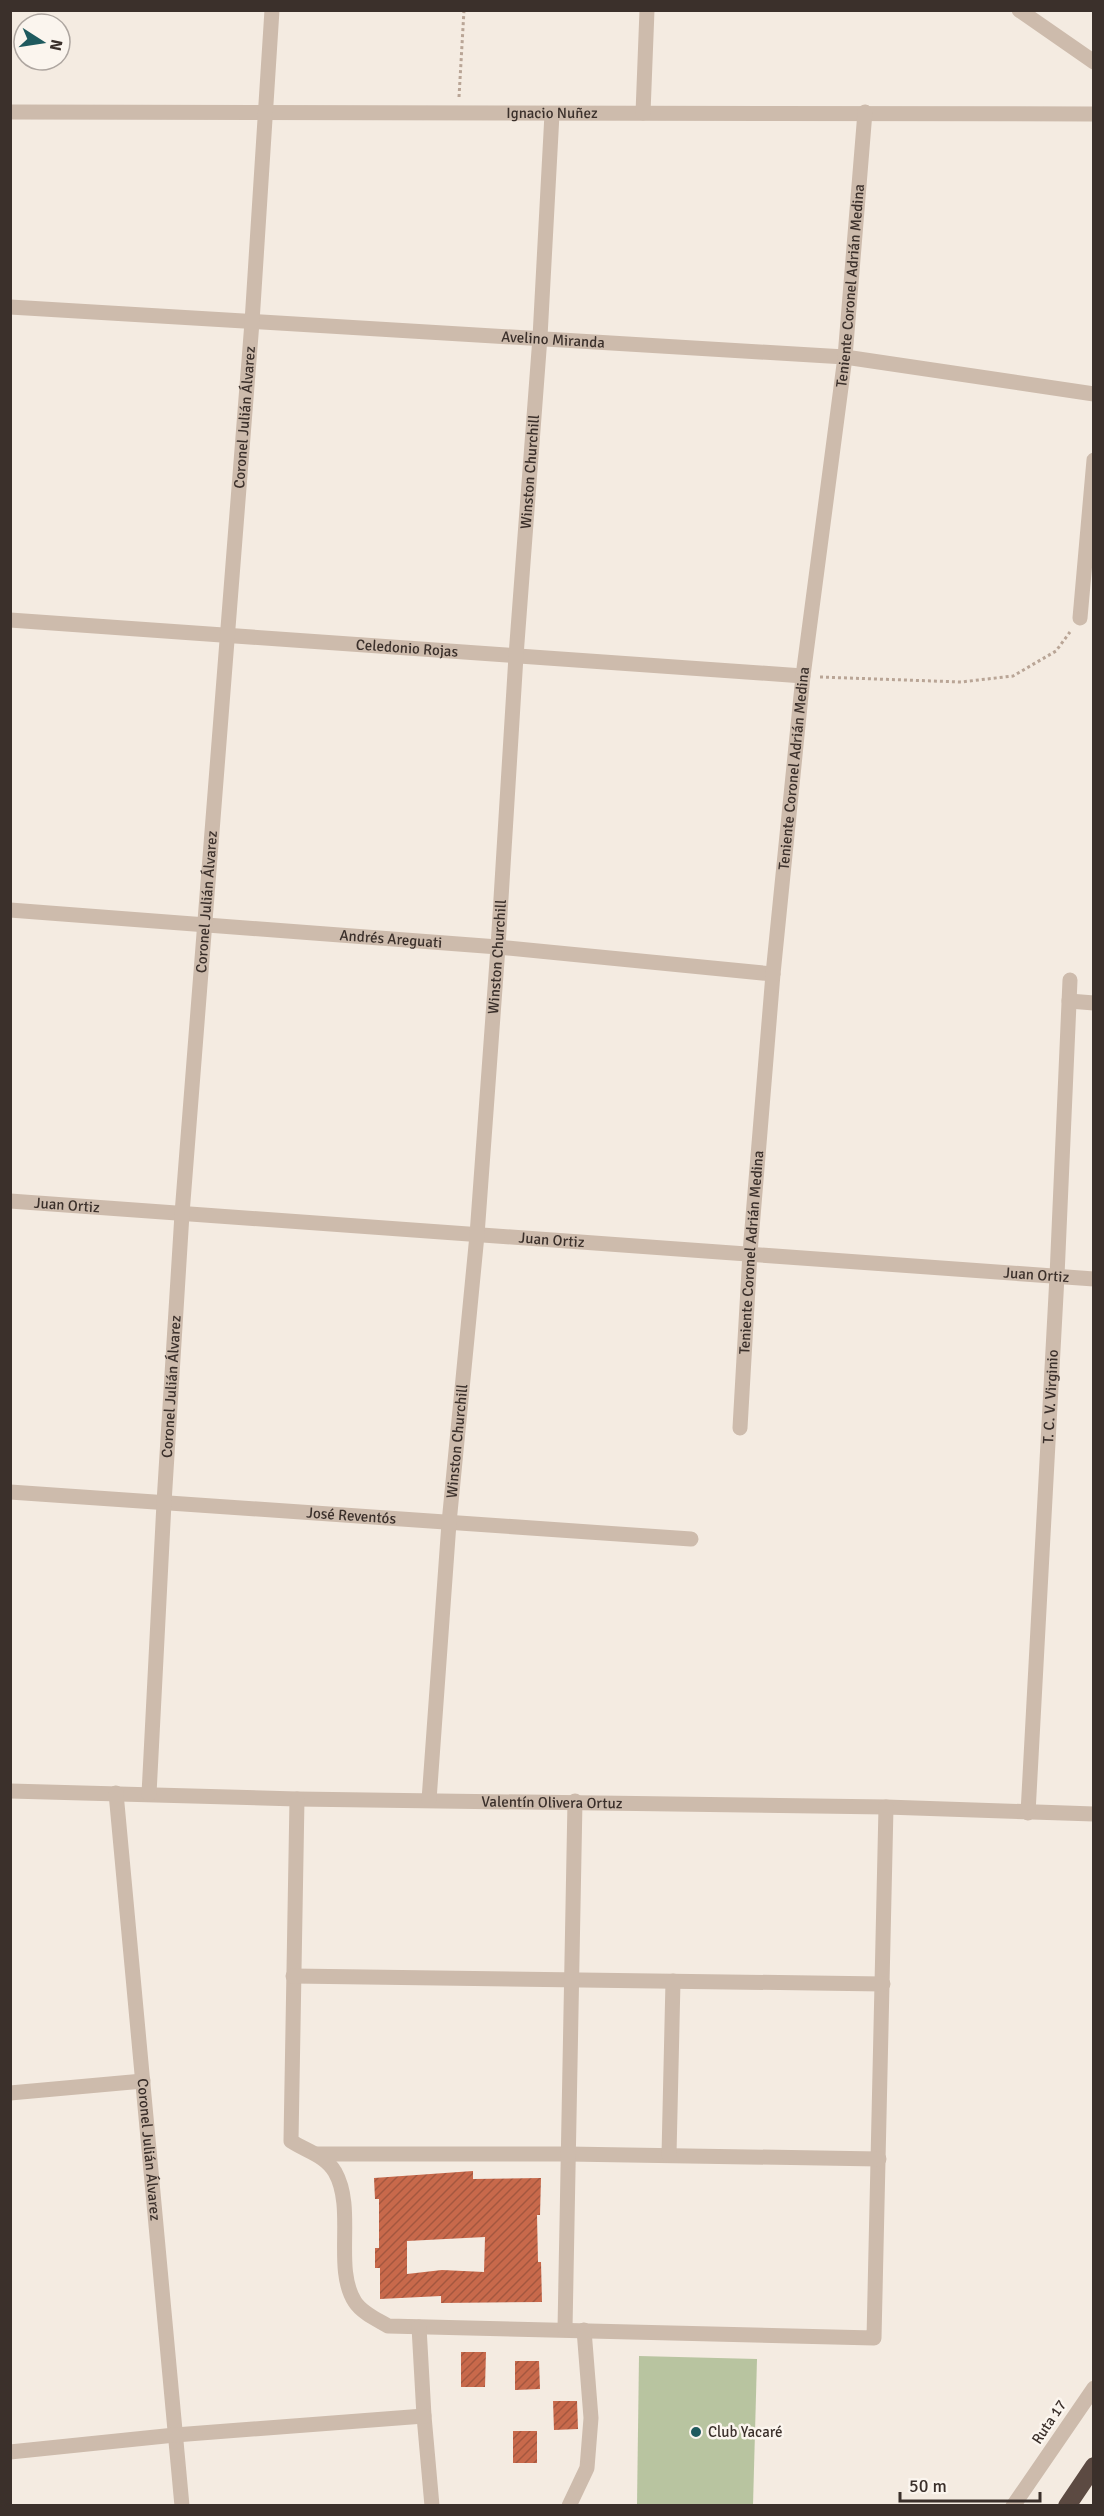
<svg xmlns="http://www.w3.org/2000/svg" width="1104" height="2516" font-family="Signika,sans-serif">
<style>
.green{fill:#b8c4a0}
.building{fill:url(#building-hatch);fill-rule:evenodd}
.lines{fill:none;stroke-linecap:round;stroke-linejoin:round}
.path{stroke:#b9a596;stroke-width:3;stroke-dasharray:3 3;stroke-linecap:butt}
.minor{stroke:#cdbbac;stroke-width:15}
.highway{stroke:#5c4a42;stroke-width:18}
.poi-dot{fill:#1f5a5e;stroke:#fbf5ee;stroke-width:2}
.labels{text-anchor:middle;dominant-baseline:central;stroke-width:5;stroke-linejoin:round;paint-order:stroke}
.street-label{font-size:15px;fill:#3b302b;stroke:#fbf5ee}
.poi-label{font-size:15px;fill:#3b302b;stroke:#fbf5ee;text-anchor:start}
</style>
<defs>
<pattern id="building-hatch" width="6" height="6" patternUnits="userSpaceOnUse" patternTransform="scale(1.5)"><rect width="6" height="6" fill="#c8694b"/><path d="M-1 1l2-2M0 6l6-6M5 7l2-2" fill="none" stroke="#a4573f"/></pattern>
</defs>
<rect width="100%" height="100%" fill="#f4ebe1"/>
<path class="green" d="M639 2356 757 2359 753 2505H637Z"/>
<g class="building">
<path d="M473 2171V2179L541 2178 540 2215H537L538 2262H541L542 2302 441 2303V2296L380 2299V2268H375V2248H379V2199H375L374 2178ZM485 2237 484 2272 442 2270 407 2274V2241Z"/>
<path d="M461 2352H486L485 2387H461Z"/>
<path d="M515 2361H539L540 2389 515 2390Z"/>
<path d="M553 2401H577L578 2429 554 2430Z"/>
<rect x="513" y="2431" width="24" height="32"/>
</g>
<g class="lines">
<g class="path">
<path d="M459 97 464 10"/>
<path d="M820 677 961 682 1013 676 1056 651 1070 632"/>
</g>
<g class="minor">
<path d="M1019 10 1094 62"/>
<path id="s1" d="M10 112 1094 114"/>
<path d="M643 113 647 10"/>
<path id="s2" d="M10 307 845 357 1094 394"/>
<path d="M1080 618 1094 460"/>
<path id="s3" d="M10 620 803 676"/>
<path id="s4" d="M10 910 498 947 773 974"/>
<path d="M1069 1001 1094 1003"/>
<path id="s5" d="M10 1201 1094 1279"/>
<path id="s6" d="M740 1428 750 1253 773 974 803 676 845 357 865 112"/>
<path id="s7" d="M10 1492 691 1539"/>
<path id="s8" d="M10 1791 297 1799 886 1807 1094 1814"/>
<path id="s9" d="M116 1793 182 2506"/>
<path id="s10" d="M149 1794 164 1503 182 1214 252 322 272 10"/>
<path d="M297 1799 291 2141C306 2151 325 2155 335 2172 356 2209 333 2268 355 2302 362 2313 378 2320 388 2326L874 2338 886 1807"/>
<path id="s11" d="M429 1800 449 1523 477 1235 498 947 516 656 540 337 552 114"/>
<path id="s12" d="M1028 1813 1057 1276 1070 980"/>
<path d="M293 1976 883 1984"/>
<path d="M10 2093 143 2081"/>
<path d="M317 2154H568L879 2159"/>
<path d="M669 2155 673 1981"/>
<path d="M419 2327 424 2416 432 2506"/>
<path d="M565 2329 575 1801"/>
<path d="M10 2452 175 2435 424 2416"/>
<path d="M569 2506 587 2468 591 2418 584 2330"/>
<path d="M1013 2506 1094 2388"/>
</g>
<path class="highway" d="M1067 2506 1094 2466"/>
</g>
<circle class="poi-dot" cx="696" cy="2432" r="6"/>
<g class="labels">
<g class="street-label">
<text stroke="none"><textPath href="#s1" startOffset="542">Ignacio Nuñez</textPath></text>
<text stroke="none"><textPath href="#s6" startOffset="1148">Teniente Coronel Adrián Medina</textPath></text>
<text stroke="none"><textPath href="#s2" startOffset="544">Avelino Miranda</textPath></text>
<text stroke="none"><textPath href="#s10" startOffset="1380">Coronel Julián Álvarez</textPath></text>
<text stroke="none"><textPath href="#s11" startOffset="1332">Winston Churchill</textPath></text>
<text stroke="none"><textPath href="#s3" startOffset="398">Celedonio Rojas</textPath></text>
<text stroke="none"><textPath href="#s6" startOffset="662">Teniente Coronel Adrián Medina</textPath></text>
<text stroke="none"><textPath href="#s10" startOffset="894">Coronel Julián Álvarez</textPath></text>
<text stroke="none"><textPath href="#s4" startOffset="382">Andrés Areguati</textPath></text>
<text stroke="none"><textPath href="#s11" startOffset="846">Winston Churchill</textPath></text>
<text stroke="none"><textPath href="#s5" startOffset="57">Juan Ortiz</textPath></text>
<text stroke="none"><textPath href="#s5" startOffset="543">Juan Ortiz</textPath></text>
<text stroke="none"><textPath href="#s6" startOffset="176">Teniente Coronel Adrián Medina</textPath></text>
<text stroke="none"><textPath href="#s5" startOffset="1029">Juan Ortiz</textPath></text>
<text stroke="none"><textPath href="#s10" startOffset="408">Coronel Julián Álvarez</textPath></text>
<text stroke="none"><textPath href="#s12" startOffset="417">T. C. V. Virginio</textPath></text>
<text stroke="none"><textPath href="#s11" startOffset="360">Winston Churchill</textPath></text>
<text stroke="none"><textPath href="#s7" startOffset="342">José Reventós</textPath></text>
<text stroke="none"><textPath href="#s8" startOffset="542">Valentín Olivera Ortuz</textPath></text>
<text stroke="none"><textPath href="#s9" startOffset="358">Coronel Julián Álvarez</textPath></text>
<text transform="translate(1049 2422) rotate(-56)">Ruta 17</text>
</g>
<g class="poi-label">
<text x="708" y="2432">Club Yacaré</text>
</g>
</g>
<rect width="1104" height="2516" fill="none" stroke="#3b302b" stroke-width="24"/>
<g transform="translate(42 42) rotate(102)"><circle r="28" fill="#fbf5ee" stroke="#aea6a0" stroke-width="1.5"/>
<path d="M0-4.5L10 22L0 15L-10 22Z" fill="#1f5a5e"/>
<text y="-9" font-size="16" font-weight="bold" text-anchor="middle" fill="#3b302b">N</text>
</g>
<path d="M900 2492v9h140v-9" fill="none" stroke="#3b302b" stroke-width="3"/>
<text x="909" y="2492" font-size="18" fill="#3b302b" stroke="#fbf5ee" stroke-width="4.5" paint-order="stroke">50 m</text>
</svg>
